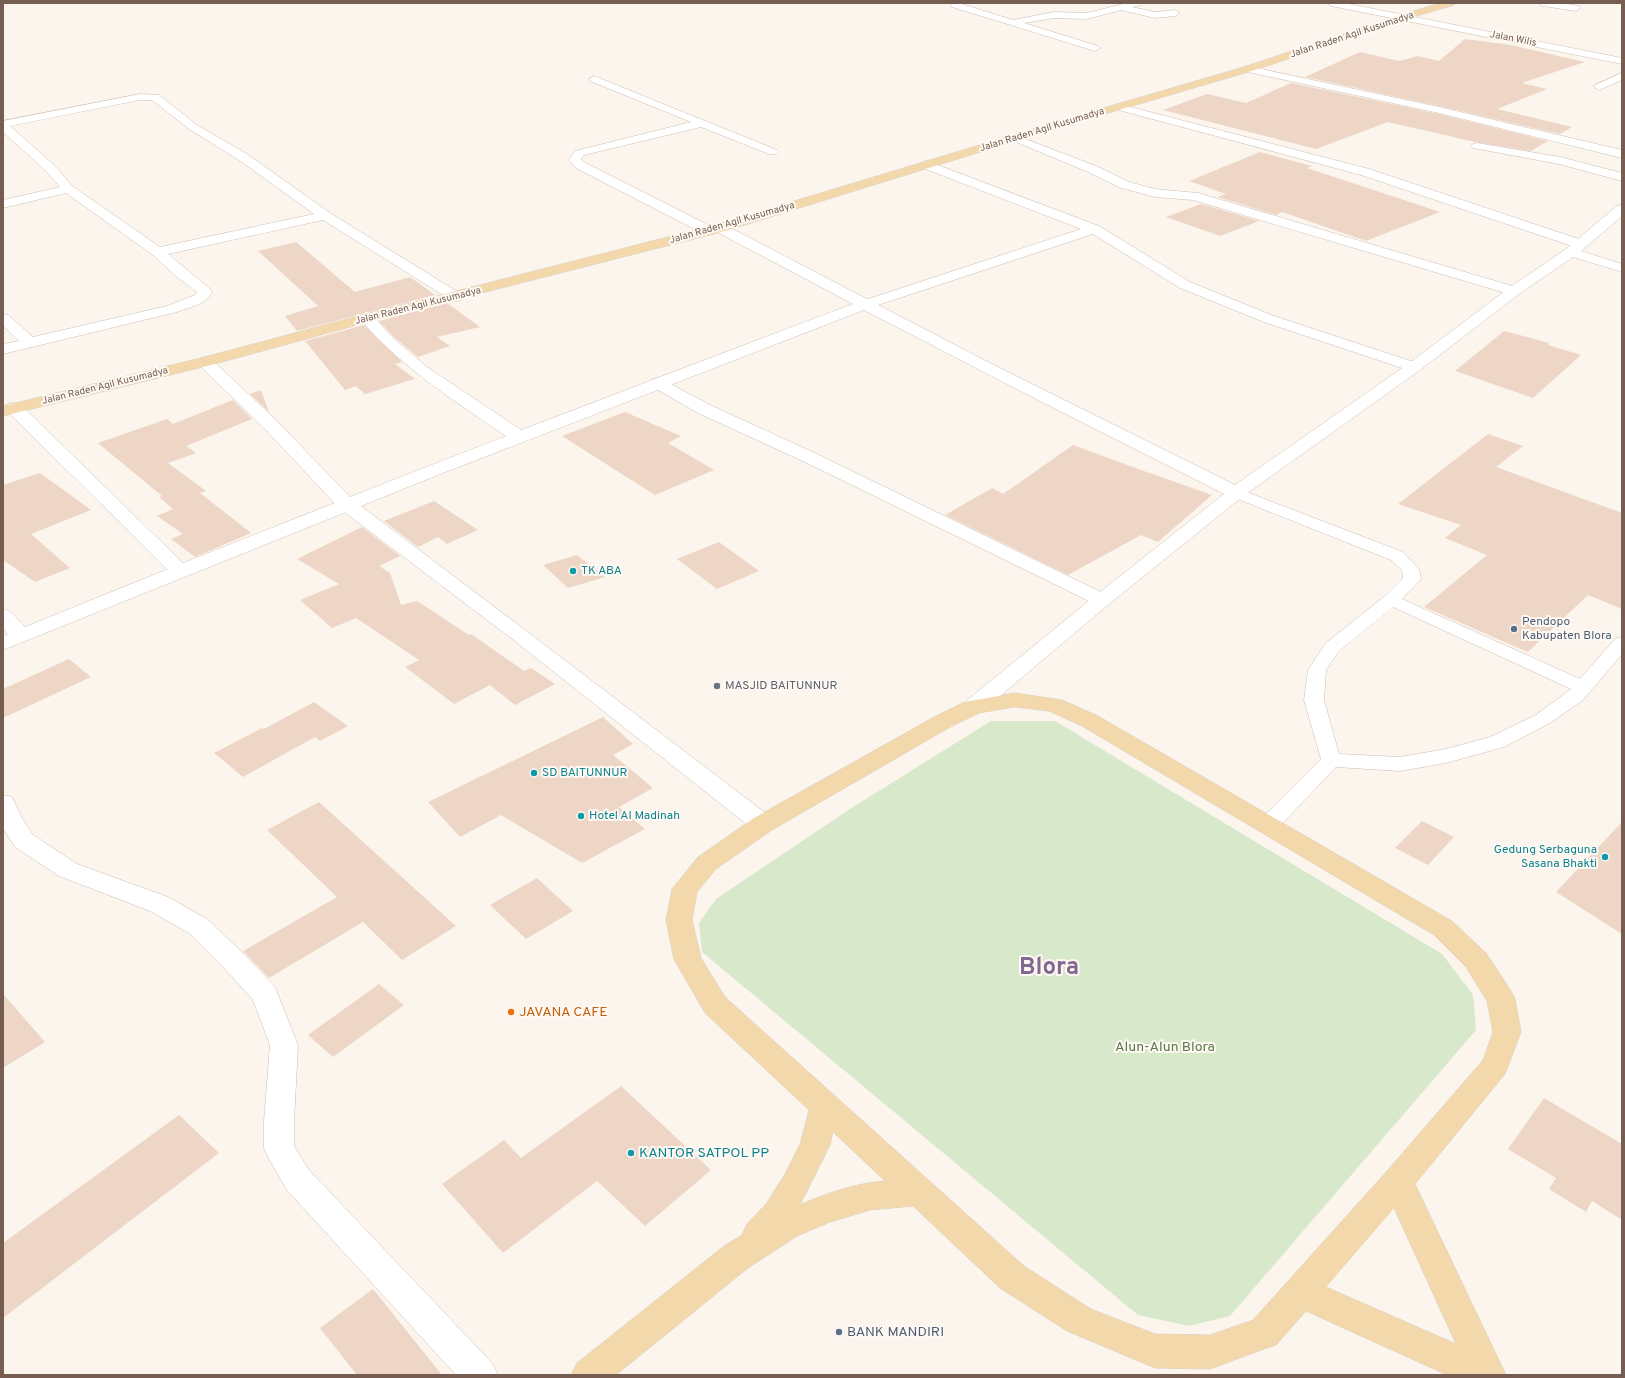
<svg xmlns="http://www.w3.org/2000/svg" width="1625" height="1378" font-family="Overpass,sans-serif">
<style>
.green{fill:#d7e8cb}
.building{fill:#eed6c7}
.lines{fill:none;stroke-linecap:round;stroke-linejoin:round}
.service-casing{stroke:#cdbeb3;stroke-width:1}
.minor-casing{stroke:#cdbeb3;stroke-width:1}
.secondary-casing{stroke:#d2c0b3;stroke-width:1}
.primary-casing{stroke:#d8d2ce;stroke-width:1}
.service{fill:#fff;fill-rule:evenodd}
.minor{fill:#fff;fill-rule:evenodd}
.secondary{fill:#fff;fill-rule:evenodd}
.primary{fill:#f3d8ac;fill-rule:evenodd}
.culture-dot{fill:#0f9aa8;stroke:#fef9f3;stroke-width:1.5}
.service-dot{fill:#5c6f8a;stroke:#fef9f3;stroke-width:1.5}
.worship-dot{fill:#6b7280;stroke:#fef9f3;stroke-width:1.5}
.food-dot{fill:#e8710a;stroke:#fef9f3;stroke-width:1.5}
.labels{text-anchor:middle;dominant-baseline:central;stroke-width:4;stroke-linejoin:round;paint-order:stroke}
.far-street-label{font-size:10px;fill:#755d51;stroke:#fef9f3}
.culture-label{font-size:12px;fill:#0d838f;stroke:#fef9f3;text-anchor:start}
.service-label{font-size:12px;fill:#4e5e75;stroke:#fef9f3;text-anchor:start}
.worship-label{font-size:12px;fill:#5b616d;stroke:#fef9f3;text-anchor:start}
.near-food-label{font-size:14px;fill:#c56008;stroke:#fef9f3;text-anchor:start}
.near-park-label{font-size:14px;fill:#58794a;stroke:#fef9f3}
.near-culture-label{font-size:14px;fill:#0d838f;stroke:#fef9f3;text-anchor:start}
.near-service-label{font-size:14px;fill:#4e5e75;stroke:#fef9f3;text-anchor:start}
.near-town-label{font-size:24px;font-weight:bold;fill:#836990;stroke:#fef9f3}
</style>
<rect width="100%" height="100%" fill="#fbf5ed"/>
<path class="green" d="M991 721H1055L1442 954 1473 995 1476 1030 1230 1316 1189 1326 1138 1315 702 952 699 923 716 899 850 809Z"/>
<g class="building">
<path d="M1465 39 1511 45 1585 62 1522 83 1547 89 1497 109 1572 127 1560 134 1439 106 1305 77 1360 52 1399 61 1418 56 1439 61Z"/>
<path d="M1291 83 1439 114 1548 141 1531 151 1475 142 1388 122 1316 149 1163 110 1207 94 1246 103Z"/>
<path d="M1260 152 1312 166 1307 168 1440 212 1366 241 1282 212 1276 215 1218 197 1226 194 1189 181Z"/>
<path d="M1201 204 1259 221 1220 236 1166 217Z"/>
<path d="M296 242 355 292 410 277 435 295 297 331 285 316 318 306 258 251Z"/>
<path d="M447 303 480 327 437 337 450 346 418 357 395 338 379 321Z"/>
<path d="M364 325 402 362 395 364 415 379 365 394 356 386 345 390 305 341Z"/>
<path d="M1504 331 1549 343 1548 345 1581 355 1533 398 1455 371Z"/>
<path d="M261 390 269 412 250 394Z"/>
<path d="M233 400 252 419 186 446 196 453 168 463 206 491 200 493 251 533 195 557 171 539 183 534 157 516 173 509 159 497 162 496 98 443 167 419 173 424Z"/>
<path d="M625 412 681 436 668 443 714 470 655 495 562 436Z"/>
<path d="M1488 434 1523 446 1496 467 1622 513V609L1588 595 1528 652 1424 607 1487 555 1445 538 1461 525 1398 504Z"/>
<path d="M1073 445 1144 471 1212 495 1158 542 1141 535 1068 575 945 515 992 488 1003 494Z"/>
<path d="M40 473 91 510 31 534 70 568 35 582 3 560V485Z"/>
<path d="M434 501 478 530 447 544 438 537 418 547 384 521Z"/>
<path d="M362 527 400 556 379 566 390 573 401 605 417 601 469 635 471 634 524 671 531 668 555 684 515 705 490 685 454 704 405 667 419 660 356 618 332 628 300 600 339 584 297 559Z"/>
<path d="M719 542 759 571 717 589 677 559Z"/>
<path d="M577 555 605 577 568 588 543 565Z"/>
<path d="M69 659 91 677 3 718V689Z"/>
<path d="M314 702 348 726 320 741 315 737 243 777 214 753 262 728 264 729Z"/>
<path d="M603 717 633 744 613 755 653 788 619 807 645 829 582 863 501 815 460 837 428 802Z"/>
<path d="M319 802 456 926 402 960 363 922 269 978 243 951 337 897 267 830Z"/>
<path d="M1422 821 1454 837 1428 865 1395 848Z"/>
<path d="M1622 822V934L1556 892Z"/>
<path d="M537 878 573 911 526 939 490 905Z"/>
<path d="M379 984 404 1005 333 1057 308 1035Z"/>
<path d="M3 994 45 1042 3 1068Z"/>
<path d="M621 1086 711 1170 645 1226 597 1181 503 1253 442 1184 504 1140 521 1158Z"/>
<path d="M1544 1098 1622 1144V1220L1592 1201 1586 1212 1549 1189 1556 1178 1508 1149Z"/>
<path d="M179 1115 219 1153 3 1318V1243Z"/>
<path d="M373 1289 442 1375H357L320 1328Z"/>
</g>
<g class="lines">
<g class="service-casing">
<path id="service" d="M1236 488 1403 552 1419 569 1421 579 1402 599 1580 679 1616 638 1622 637V654L1583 700 1550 723 1504 747 1446 763 1400 771 1336 767 1276 830 1268 832 1260 830 1257 825 1260 820 1321 759 1304 700 1308 670 1326 643 1385 596 1403 578 1402 570 1391 560 1230 496 1228 493 1230 490ZM1393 607 1571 689 1536 715 1490 737 1446 749 1400 757 1339 754 1324 700 1326 670 1339 651Z"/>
</g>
<g class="minor-casing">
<g id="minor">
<path d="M952 3H962V4L1013 20 1054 12 1087 13 1127 3H1142L1141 5 1132 7 1155 12 1175 10 1180 13 1175 16 1155 18 1121 10 1087 19 1054 18 1024 23 1098 46 1100 48 1095 51 952 7 951 5Z"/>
<path d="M1539 3H1561L1579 6 1580 8 1576 11 1543 6Z"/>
<path d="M1247 66 1439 107 1622 150V158L1439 113 1243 71 1242 69Z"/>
<path d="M1622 73V80L1599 90 1594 87 1595 85Z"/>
<path d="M594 76 777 150 779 152 777 154H769L701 127 584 155 581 159 584 162 714 228 716 231 714 234H704L576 168 569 160 575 151 691 122 590 81 589 79Z"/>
<path d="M140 94 159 95 197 125 247 154 330 213 461 294 463 297 461 300 456 301 451 300 323 220 168 254 210 289 212 293C204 305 190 307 177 312L3 354V344L19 341 3 326V314L8 315 33 337 167 306 195 295 197 292 177 277 153 255 66 193 3 208V200L60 187 47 172 3 132V121ZM140 100H152L189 129 239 160 314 214 160 247 72 186 55 166 10 126Z"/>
<path d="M1119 104 1369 169 1585 241 1587 244 1585 247H1575L1361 175 1115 109 1114 107 1115 105Z"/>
<path d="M1015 135 1096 166 1129 182 1155 189 1198 193 1519 288 1521 291 1519 294 1514 295 1509 294 1193 200 1155 197 1121 188 1088 172 1011 140 1009 138 1011 136Z"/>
<path d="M1477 143 1560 157 1622 173V181L1559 164 1473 148 1471 146 1473 144Z"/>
<path d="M927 161 1099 226 1190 282 1274 316 1420 364 1422 367 1420 370 1414 372 1264 322 1180 288 1093 234 869 308 864 309 859 308 857 305 859 302 1081 229 923 168 921 165 923 162Z"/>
<path d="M367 314 372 315 394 339 427 367 524 432 527 436 524 440 518 441 512 440C459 404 404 370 362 321L360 318 362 315Z"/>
<path d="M205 357 211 359 279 423 353 500 525 630 772 818 775 824 772 830 763 832 754 830 511 638 339 508 267 431 199 365 197 362 199 359Z"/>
<path d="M657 378 663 380 710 405 819 455 1109 596 1112 600 1109 604 1102 606 1095 604 807 463 698 413 651 386 649 383 651 380Z"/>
<path d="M14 403 20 404 186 566 189 570 186 574 179 576 172 574 8 412 6 408 8 404Z"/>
<path d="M3 609C15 612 24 626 31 636L28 640C15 644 11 638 3 628Z"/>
<path d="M3 795 12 797 22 818 33 835 77 864 168 897 207 919 245 955 275 987 298 1045 294 1121V1146L309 1170 492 1363 498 1375H456L287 1190 268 1157 264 1148V1121L270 1045 253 1000 225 969 189 933 150 911 59 876 15 847 3 828Z"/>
</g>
</g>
<g class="secondary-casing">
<g id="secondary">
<path d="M1327 3H1344L1622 58V64L1331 6Z"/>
<path d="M1622 205V216L1581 251 1622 264V272L1573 257 1519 294 1420 370 1242 497 1109 604 981 712 973 714 965 712 962 707 965 702 1095 596 1224 494 1036 399 864 310 438 475 3 650V636C284 521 568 411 853 304L715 231 713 228 715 225H725L982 359 1235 485 1408 364 1509 288 1566 249 1617 206Z"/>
</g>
</g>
<g class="primary-casing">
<g id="primary">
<path d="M1441 3H1455L1454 5 1406 19 1255 70 1064 126 725 231 372 321 211 365 3 416V406L201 358 362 315 715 225 1056 122 1247 66 1400 15Z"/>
<path d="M1015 693 1062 700 1098 716 1452 921 1486 953 1511 991 1515 999 1521 1032 1505 1074 1415 1184 1506 1375H1447L1306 1311 1276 1345 1264 1349 1210 1369 1155 1368 1067 1331 1000 1288 913 1206 870 1210 830 1222 797 1236 748 1268 616 1375H571L577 1363 724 1246 742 1235 747 1224 766 1204 785 1174 800 1144 809 1110 705 1013 674 959 666 920 672 889 698 857 754 818 936 716 965 702ZM1015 707 1049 711 1082 726 1434 935 1466 967 1487 1001 1493 1032 1483 1060 1387 1171 1253 1320 1210 1335 1155 1334 1091 1309 1024 1266 725 997 701 958 692 920 697 892 716 869 772 830 952 726 979 713ZM833 1132 885 1181C856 1183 827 1193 800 1205L830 1145ZM1394 1208 1456 1344 1326 1287Z"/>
</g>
</g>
<use href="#service" class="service"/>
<use href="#minor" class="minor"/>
<use href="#secondary" class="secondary"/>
<use href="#primary" class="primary"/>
</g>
<g class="culture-dot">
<circle cx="573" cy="571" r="4"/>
<circle cx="534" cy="773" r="4"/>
<circle cx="581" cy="816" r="4"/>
<circle cx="1605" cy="857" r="4"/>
<circle cx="631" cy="1153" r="4"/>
</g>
<g class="service-dot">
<circle cx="1514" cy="629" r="4"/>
<circle cx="839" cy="1332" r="4"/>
</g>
<circle class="worship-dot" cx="717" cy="686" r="4"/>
<circle class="food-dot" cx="511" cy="1012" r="4"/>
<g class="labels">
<g class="far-street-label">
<text transform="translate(1352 35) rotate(-18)">Jalan Raden Agil Kusumadya</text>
<text transform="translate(1513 39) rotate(11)">Jalan Wilis</text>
<text transform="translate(1042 130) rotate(-17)">Jalan Raden Agil Kusumadya</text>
<text transform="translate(732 223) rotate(-16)">Jalan Raden Agil Kusumadya</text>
<text transform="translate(418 306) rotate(-14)">Jalan Raden Agil Kusumadya</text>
<text transform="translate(105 386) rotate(-14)">Jalan Raden Agil Kusumadya</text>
</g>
<g class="culture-label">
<text x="581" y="571">TK ABA</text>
<text x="542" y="773">SD BAITUNNUR</text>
<text x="589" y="816">Hotel Al Madinah</text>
<text x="1597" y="850" text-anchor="end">Gedung Serbaguna<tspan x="1597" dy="14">Sasana Bhakti</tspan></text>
</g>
<g class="service-label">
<text x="1522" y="622">Pendopo<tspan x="1522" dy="14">Kabupaten Blora</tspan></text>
</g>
<g class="worship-label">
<text x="725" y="686">MASJID BAITUNNUR</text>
</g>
<g class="near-food-label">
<text x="519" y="1012">JAVANA CAFE</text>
</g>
<g class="near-park-label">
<text x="1165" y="1047">Alun-Alun Blora</text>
</g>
<g class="near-culture-label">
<text x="639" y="1153">KANTOR SATPOL PP</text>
</g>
<g class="near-service-label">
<text x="847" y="1332">BANK MANDIRI</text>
</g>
<g class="near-town-label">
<text x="1049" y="968">Blora</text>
</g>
</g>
<rect width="1625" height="1378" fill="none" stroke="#755d51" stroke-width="8"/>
</svg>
